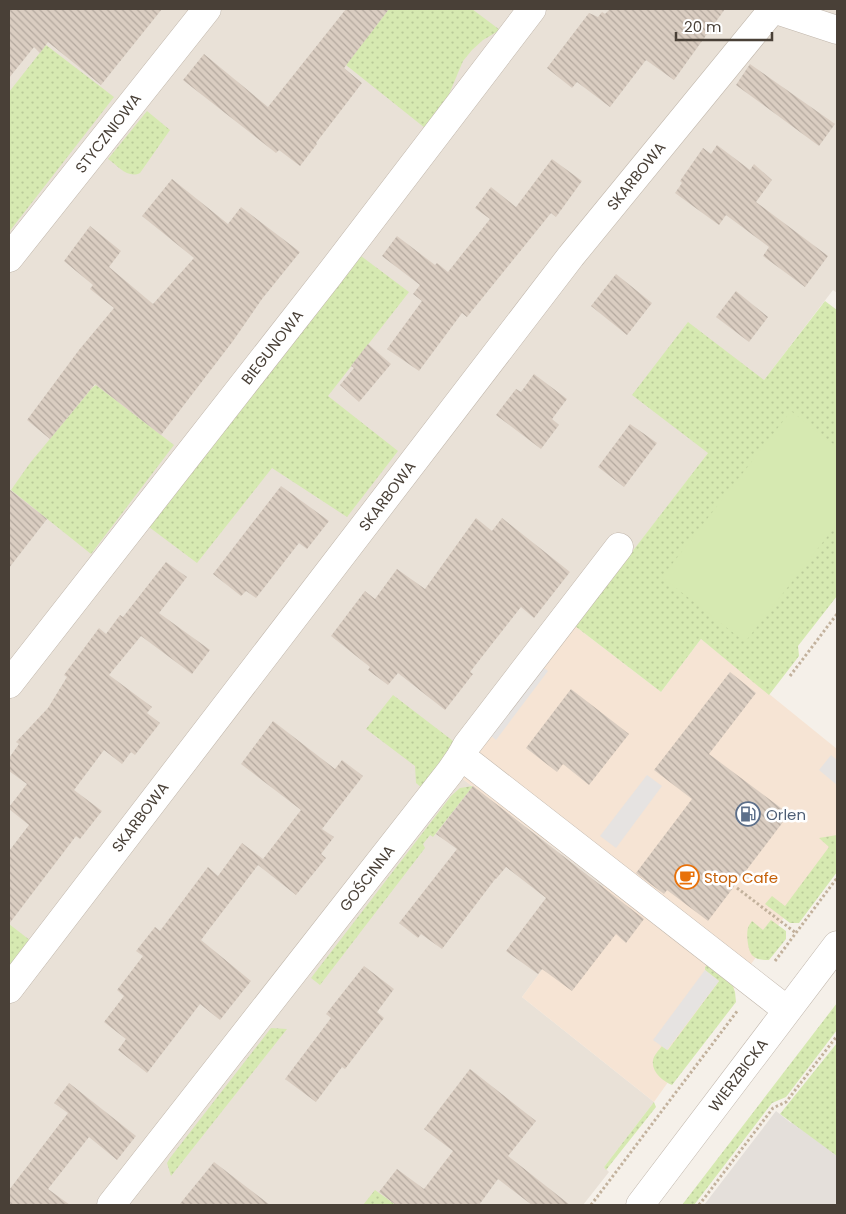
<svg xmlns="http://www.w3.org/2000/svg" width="846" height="1214" font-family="Poppins,sans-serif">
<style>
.residential{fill:#e9e1d7}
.commercial{fill:#f6e4d4}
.industrial{fill:#e4dfda}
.grass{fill:url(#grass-dots)}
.pitch{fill:#d6e9b1}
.parking{fill:#e6e3e1}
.building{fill:url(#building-back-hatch)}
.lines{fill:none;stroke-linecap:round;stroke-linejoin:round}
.minor-casing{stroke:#c0b6ab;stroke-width:29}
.path{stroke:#c2b19c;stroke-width:3;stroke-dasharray:2.5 2.5;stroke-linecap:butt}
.minor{stroke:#fff;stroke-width:28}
.labels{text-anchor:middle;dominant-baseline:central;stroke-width:5;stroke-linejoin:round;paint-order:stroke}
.street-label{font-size:15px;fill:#494037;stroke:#fff}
.service-label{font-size:15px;fill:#4e5e75;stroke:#fff;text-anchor:start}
.food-label{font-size:15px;fill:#c56008;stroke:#fff;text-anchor:start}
</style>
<defs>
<pattern id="grass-dots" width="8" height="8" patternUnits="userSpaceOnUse" patternTransform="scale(1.25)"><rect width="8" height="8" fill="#d6e9b1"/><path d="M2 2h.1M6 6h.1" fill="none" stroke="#b9c999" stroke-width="1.8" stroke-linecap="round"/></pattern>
<pattern id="building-back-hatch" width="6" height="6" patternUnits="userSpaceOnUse" patternTransform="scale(1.25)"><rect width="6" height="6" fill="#dacdc1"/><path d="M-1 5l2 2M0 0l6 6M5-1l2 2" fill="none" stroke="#b3a89e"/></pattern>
</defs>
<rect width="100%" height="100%" fill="#f5f0e9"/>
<path class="residential" d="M9 9H837V293L833 290 460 777 605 886 522 997 654 1102 604 1167 609 1172 583 1205H9Z"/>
<path class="commercial" d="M575 626 661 692 701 639 837 749V842L654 1102 522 997 604 885 460 777Z"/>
<path class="industrial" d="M837 1064V1205H704L776 1111 791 1123Z"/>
<g class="grass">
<path d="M389 9H472L500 30 483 40 472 50 463 61 447 99 425 128 346 65Z"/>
<path d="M46 45 114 97 9 232V92Z"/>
<path d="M147 111 170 130 140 173C128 179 118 166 108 159Z"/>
<path d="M357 253 409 292 328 396 398 451 347 517 272 468 197 563 149 527Z"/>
<path d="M825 301 837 310V596L798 646 799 656 769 695 701 639 661 692 575 626 708 453 632 395 688 322 764 380Z"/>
<path d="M96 385 174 445 91 554 11 490 30 463 92 388Z"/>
<path d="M393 695 457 744 422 788 416 783 415 766 366 729Z"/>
<path d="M473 786 433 837 430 835 423 844 425 848 320 985 311 978 451 796 460 788Z"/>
<path d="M837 835V872L799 923H790L765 904 772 896 785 906 829 847 819 838Z"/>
<path d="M771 920 786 931V939L769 960C764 960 757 960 753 956 748 953 746 934 748 928 749 925 750 924 752 921L763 930Z"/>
<path d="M9 924 31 941 9 971Z"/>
<path d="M707 965 732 984 735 992 736 1002 672 1085C663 1081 651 1072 653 1060 654 1055 659 1050 662 1046L668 1050 719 981 705 970V967Z"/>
<path d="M837 1003V1030L786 1097 772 1103 694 1205H682Z"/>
<path d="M271 1028 287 1029 171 1176 167 1163 170 1158Z"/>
<path d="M837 1043V1156L780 1114Z"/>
<path d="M654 1102 656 1107 606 1170 604 1167Z"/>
<path d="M375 1190 396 1205H363Z"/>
</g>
<path class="pitch" d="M791 411 837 447V524L745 642 662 577Z"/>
<g class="parking">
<path d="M540 665 548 671 496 740 488 733Z"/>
<path d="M831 755 837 760V785L819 770Z"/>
<path d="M647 775 662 786 616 848 600 836Z"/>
<path d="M705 970 719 981 667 1050 653 1040Z"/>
</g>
<g class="building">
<path d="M9 9H162L101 85 48 42 40 53 34 47 9 78Z"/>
<path d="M346 9H389L344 68 362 83 316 143 317 144 300 166 279 150 276 153 183 80 204 54 268 107Z"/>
<path d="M610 9H725L674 80 646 60 610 107 577 82 572 88 547 68 589 13 598 17 602 12 605 14Z"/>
<path d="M750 64 835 124 819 146 736 85Z"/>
<path d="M717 145 750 170 754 164 772 180 756 202 828 256 805 287 763 256 769 247 726 215 719 225 675 193 682 183 680 181 703 148 711 154Z"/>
<path d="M552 159 582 181 556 217 551 213 467 317 462 313 419 371 387 349 422 301 413 294 420 285 382 256 397 236 435 265 437 263 448 272 490 219 475 208 491 187 516 207Z"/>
<path d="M172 179 228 224 241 207 300 252 262 299 233 341 161 435 95 384 50 439 27 420 79 350 114 308 90 289 93 285 64 261 90 226 121 251 109 267 153 304 194 258 142 216Z"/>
<path d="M616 274 652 303 627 335 591 306Z"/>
<path d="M736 291 768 317 749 342 716 317Z"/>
<path d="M368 344 391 364 359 402 340 385 354 368 351 366Z"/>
<path d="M534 374 567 399 552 419 559 425 541 449 496 415 516 389 521 392Z"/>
<path d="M630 424 657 443 624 487 598 467Z"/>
<path d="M281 486 329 521 307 549 299 543 256 598 246 591 241 596 213 574Z"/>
<path d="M9 489 47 519 9 568Z"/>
<path d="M476 518 492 531 502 518 570 572 534 618 521 607 470 672 473 674 445 710 398 673 388 685 368 670 370 667 331 636 365 591 375 599 397 569 425 589Z"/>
<path d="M166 562 187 577 159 613 210 650 192 674 141 636 109 675 152 707 147 713 160 723 135 755 131 752 122 764 104 750 74 790 102 811 80 839 76 836 9 924V851L29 825 9 809V807L27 784 9 771V758L19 744 16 742 48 708 67 677 64 675 99 628 106 634 120 615 123 617Z"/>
<path d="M730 672 756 693 709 754 789 814 708 921 667 890 664 894 636 873 692 799 654 770Z"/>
<path d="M571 689 629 734 589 785 563 764 557 772 526 748Z"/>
<path d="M273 721 335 769 342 760 363 776 322 829 334 837 321 854 326 858 296 895 258 865 201 940 251 981 220 1020 200 1004 147 1073 118 1050 126 1039 104 1022 124 996 117 990 143 956 136 951 155 927 160 931 208 867 218 876 242 843 263 859 301 810 241 764Z"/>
<path d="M473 786 644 919 626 943 616 934 572 991 542 969 538 974 506 951 546 898 506 867 496 879V878L442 949 421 934 418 938 399 923 457 849 436 834Z"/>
<path d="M364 966 394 989 377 1012 384 1018 345 1069 342 1067 316 1102 285 1079 331 1018 326 1014Z"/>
<path d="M470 1069 536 1121 508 1156 570 1205H532L498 1179 479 1205H396L379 1192 397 1169 424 1189 453 1151 424 1129Z"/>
<path d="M69 1083 136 1136 117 1160 89 1137 48 1189 70 1205H9V1190L68 1113 54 1103Z"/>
<path d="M214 1162 270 1205H179Z"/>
</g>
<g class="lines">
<g class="minor-casing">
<g id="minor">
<path d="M773 9 837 30"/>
<path d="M9 258 207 9"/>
<path d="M9 684 329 275 532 9"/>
<path d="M461 756 787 1010"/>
<path d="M9 989 571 256 773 9"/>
<path d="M111 1205 450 772 461 756 467 745 619 547"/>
<path d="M640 1205 837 945"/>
</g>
</g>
<g class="path">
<path d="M790 676 837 614"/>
<path d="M737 888 796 933"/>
<path d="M775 961 837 878"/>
<path d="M591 1205 738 1010"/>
<path d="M699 1205 773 1108 786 1102 837 1036"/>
</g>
<use href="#minor" class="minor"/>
</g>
<defs>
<g id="fuel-ring" transform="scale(1.25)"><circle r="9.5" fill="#fff" stroke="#5c6f8a" stroke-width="1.5"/><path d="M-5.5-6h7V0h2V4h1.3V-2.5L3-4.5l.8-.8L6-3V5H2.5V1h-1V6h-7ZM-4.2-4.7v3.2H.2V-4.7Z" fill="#5c6f8a"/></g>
<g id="cafe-ring" transform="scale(1.25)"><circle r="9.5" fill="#fff" stroke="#e8710a" stroke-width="1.5"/><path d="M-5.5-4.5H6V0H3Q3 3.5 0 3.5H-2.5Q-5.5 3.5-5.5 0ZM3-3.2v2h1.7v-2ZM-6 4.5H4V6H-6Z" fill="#e8710a"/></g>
</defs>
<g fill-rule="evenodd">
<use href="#fuel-ring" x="748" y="814"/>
<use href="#cafe-ring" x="687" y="877"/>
</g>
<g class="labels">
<g class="street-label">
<text transform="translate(108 133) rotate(-52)">STYCZNIOWA</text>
<text transform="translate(636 176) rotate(-51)">SKARBOWA</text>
<text transform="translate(272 347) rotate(-52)">BIEGUNOWA</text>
<text transform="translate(387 496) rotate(-53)">SKARBOWA</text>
<text transform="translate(140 817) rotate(-53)">SKARBOWA</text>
<text transform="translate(367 878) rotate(-52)">GOŚCINNA</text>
<text transform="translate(738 1075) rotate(-53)">WIERZBICKA</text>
</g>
<g class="service-label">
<text x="766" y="814">Orlen</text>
</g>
<g class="food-label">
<text x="704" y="877">Stop Cafe</text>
</g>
</g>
<rect width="846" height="1214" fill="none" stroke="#494037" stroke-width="20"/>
<path d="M676 32v8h96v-8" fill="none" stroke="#494037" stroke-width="2.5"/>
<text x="684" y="32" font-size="15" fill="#494037" stroke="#ffffff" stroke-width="4" paint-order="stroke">20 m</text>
</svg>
